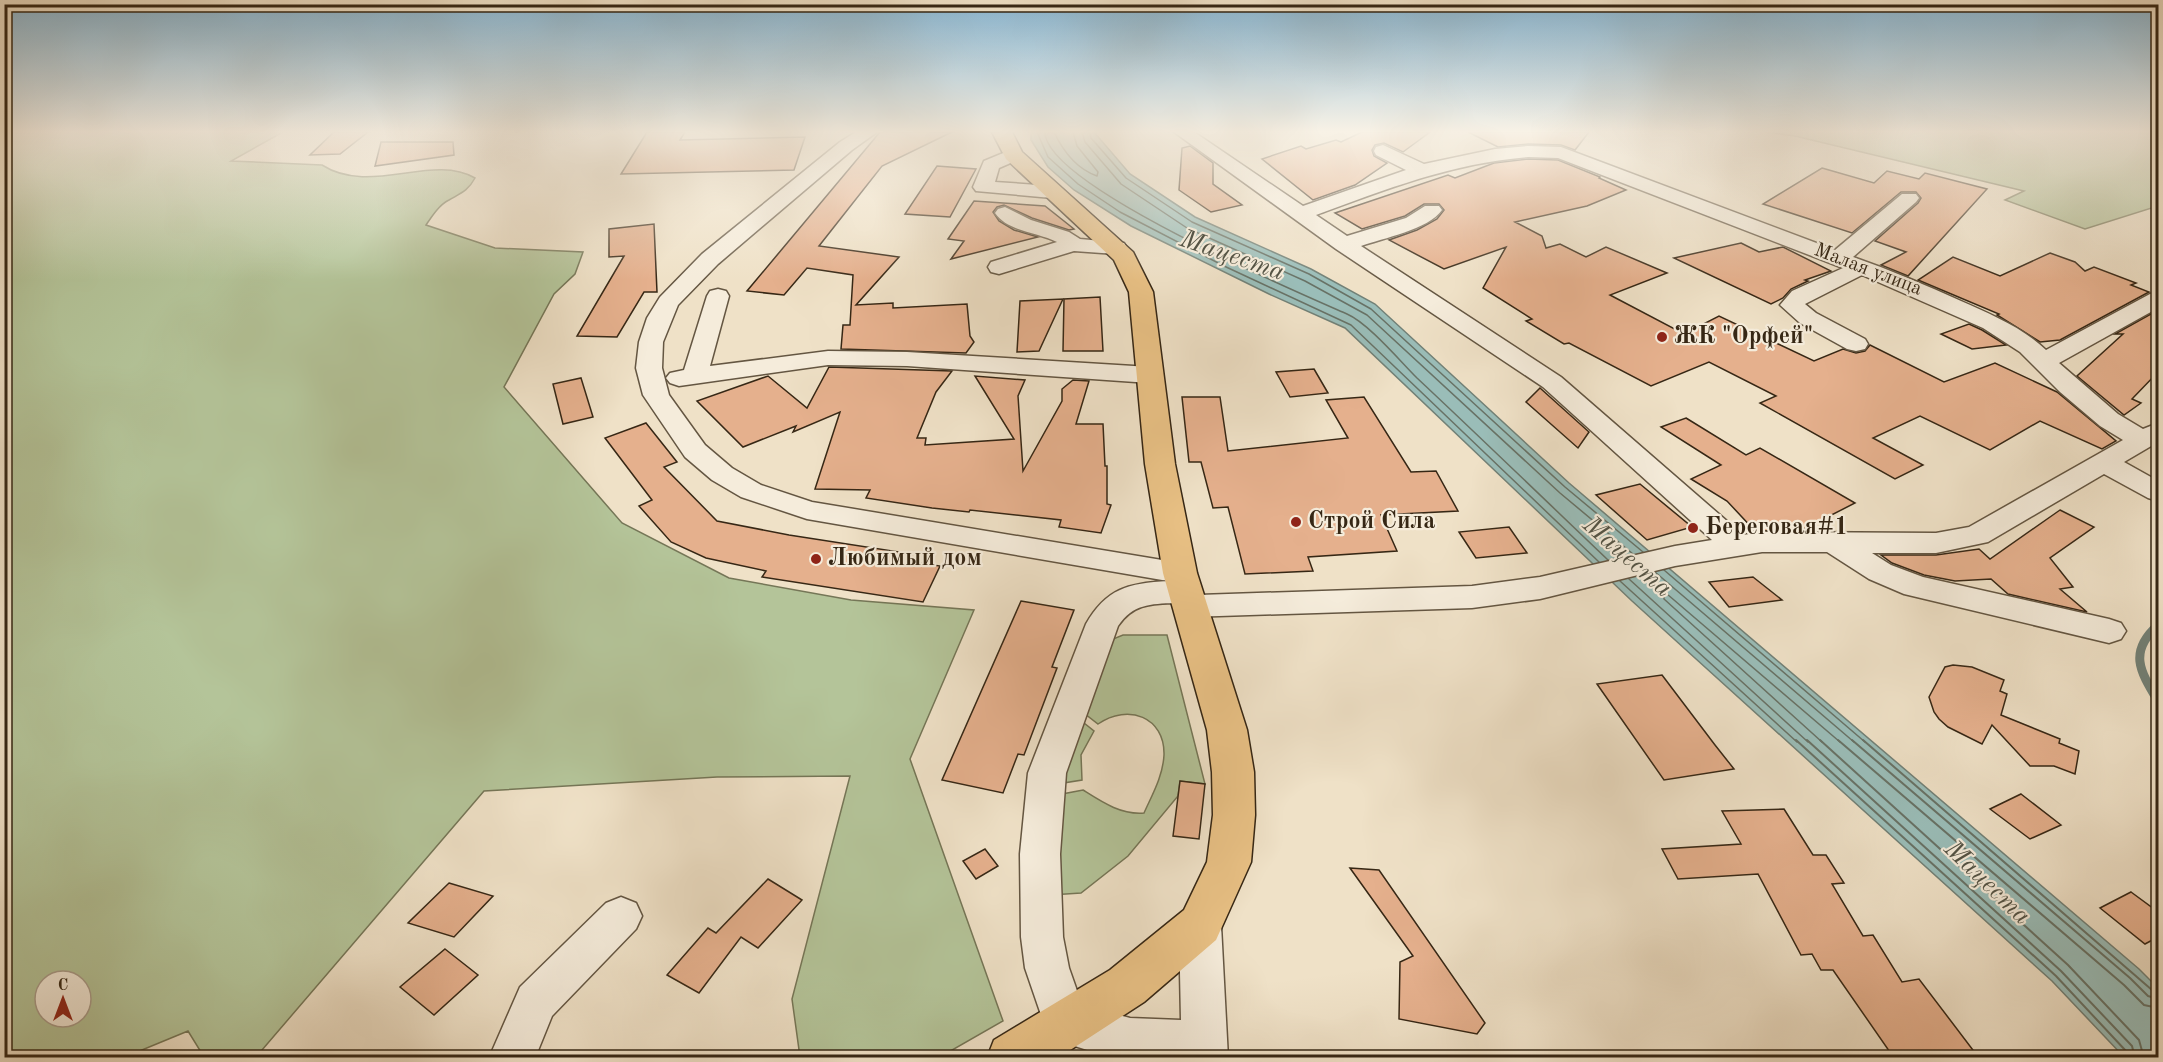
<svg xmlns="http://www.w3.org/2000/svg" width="2163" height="1062" font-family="'Old Standard TT',serif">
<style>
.green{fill:#b4c499;stroke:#757657;stroke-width:1.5;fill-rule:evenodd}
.water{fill:#9abdb8;stroke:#728177;stroke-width:1.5}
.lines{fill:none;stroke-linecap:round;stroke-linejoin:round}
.shore-far1{stroke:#687266;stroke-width:1.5}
.shore{stroke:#687266;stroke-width:2}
.stream{stroke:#728177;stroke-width:9}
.building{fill:#e5b08d;stroke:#362715;stroke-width:1.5}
.minor-casing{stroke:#645642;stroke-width:3}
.major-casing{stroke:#362715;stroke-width:3}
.minor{fill:#f5ecdb;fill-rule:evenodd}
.major{fill:#e8c084;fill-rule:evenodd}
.poi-dot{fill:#8f2418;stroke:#f5ecdb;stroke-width:2}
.labels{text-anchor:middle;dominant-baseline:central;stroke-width:4.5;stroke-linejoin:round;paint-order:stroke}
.far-street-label{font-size:20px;fill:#362715;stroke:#f5ecdb}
.poi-label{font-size:24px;font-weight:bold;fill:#362715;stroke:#f5ecdb;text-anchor:start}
.water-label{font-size:26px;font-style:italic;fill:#545446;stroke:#f5ecdb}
</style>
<rect width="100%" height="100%" fill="#efe1c7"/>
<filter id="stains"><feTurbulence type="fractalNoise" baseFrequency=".00333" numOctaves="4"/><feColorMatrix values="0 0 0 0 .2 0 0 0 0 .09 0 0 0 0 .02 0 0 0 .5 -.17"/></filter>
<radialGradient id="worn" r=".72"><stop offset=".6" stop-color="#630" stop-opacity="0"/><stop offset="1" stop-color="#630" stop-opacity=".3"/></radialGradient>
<g class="green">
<path d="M5 132H283L231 161 322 165C370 196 432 153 475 178 468 191 461 193 449 200 439 205 432 216 426 225L495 248 583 252 575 274 554 294 504 387 622 523 729 578 851 600 974 610 910 759 1003 1021 940 1057H800L792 999 850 776 717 777 484 791 256 1057H204L188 1031 125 1057H5ZM45 981H81V1017H45Z"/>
<path d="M1764 132H2158V206L2085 229 2005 200 2024 191 1795 136Z"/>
<path d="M1123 635H1167L1205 784 1180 781 1178 796 1128 856 1081 893 1051 895 1057 795 1083 790C1102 802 1121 815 1144 813 1152 795 1163 776 1164 755 1165 717 1128 703 1098 724L1080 710 1113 639Z"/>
<path d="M1079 719 1094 731 1081 755 1082 780 1057 784Z"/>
</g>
<path class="water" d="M1031 132H1094L1130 174 1195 217 1311 269 1375 304 1569 483 2139 969 2158 988V1057H2124L2052 981 1632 601 1345 328 1269 294 1131 226 1074 190 1048 167 1031 140Z"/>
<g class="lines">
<g class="shore-far1">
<path d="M1037 132 1048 157 1078 184 1120 212 1224 266 1351 325 1599 562"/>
<path d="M1045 132C1045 185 1297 292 1347 314 1368 323 1400 361 1417 378 1481 438 1544 499 1608 560"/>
<path d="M1054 132C1063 151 1077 169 1097 176L1098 172 1077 146 1073 132"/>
<path d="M1082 132 1085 142 1121 184 1187 228 1305 281 1367 315 1560 493 1633 554"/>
<path d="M1090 132 1091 138 1126 178 1192 222 1309 274 1371 309 1565 487 1643 552"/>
<path d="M1664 570 1865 742"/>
<path d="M1655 572 1854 742"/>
<path d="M1629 579 1808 742"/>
<path d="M1620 581 1797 742"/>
<path d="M1822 742 1664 599V595L1667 594 1840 742"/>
</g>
<g class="shore">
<path d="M1796 740 2056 976 2126 1051 2128 1058"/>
<path d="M1807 740 2061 971 2132 1046 2135 1058"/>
<path d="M1820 740 2068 965 2139 1040 2144 1058"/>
<path d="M1838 740 2124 985 2144 1005 2158 1008"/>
<path d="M1852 740 2130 978 2148 996 2158 999"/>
<path d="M1863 740 2152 990 2158 992"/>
</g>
<path class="stream" d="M2158 625C2128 652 2140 671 2158 701"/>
</g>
<g class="building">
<path d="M334 132H368L340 154 310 155Z"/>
<path d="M647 132H685L680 140 805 137 794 170 621 174Z"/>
<path d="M880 132H952L882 166 819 246 899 257 856 305 893 303V308L967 304 970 336 974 342 966 353 841 349 843 325H850L853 275 807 268 784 295 747 291Z"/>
<path d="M1362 132H1430L1403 152 1384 143 1375 145 1372 150 1374 156 1387 163 1355 185 1313 200 1262 159 1301 146 1306 149 1336 140 1341 142Z"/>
<path d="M1468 132H1589L1575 150 1561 145 1528 144 1498 147Z"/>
<path d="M381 142H453L454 155 375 166Z"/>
<path d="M1190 146 1213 163V184L1242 205 1211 212 1179 190 1182 148Z"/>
<path d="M1528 159 1558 160 1600 177 1599 178 1626 190 1587 206 1515 222 1542 236 1546 248 1560 244 1586 257 1606 247 1667 273 1610 295 1684 334 1719 316 1814 361 1843 349 1856 353 1865 351 1870 345 1944 382 1995 363 2057 392 2116 441 2102 449 2040 421 1990 450 1920 416 1873 438 1923 465 1895 479 1760 403 1776 396 1709 362 1651 386 1569 343 1564 344 1526 321 1532 319 1483 288 1506 247 1444 269 1389 240 1417 230 1437 219 1444 210 1439 204H1424L1405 216 1362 229 1335 213 1448 175 1455 178 1494 163Z"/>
<path d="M937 166 976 169 950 217 905 214Z"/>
<path d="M1822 168 1874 183 1887 171 1919 179 1925 173 1987 189 1908 276 1881 265 1906 252 1875 241 1918 203 1921 198 1916 192H1901L1852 233 1763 204Z"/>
<path d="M974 201 1045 206 1074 229 1069 230 1032 218 1004 205 997 207 993 212 999 221 1014 230 1038 237 951 259 964 241 948 239Z"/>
<path d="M654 224 657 292H644L617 337 577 336 624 256 609 257V229Z"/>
<path d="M1741 243 1759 252 1783 247 1831 271 1805 280 1808 281 1791 289 1783 298 1771 304 1674 258Z"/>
<path d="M2050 253 2075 262 2085 271 2094 267 2136 283 2131 285 2149 292 2060 340 2040 342 1997 315 1999 314 1918 280 1953 257 2000 276Z"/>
<path d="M1100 297 1103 351H1063L1064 299Z"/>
<path d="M1063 299 1039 351 1017 352 1020 301Z"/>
<path d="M2158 310V372L2132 399 2141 403 2124 415 2077 376 2123 334H2115Z"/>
<path d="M1969 324 1982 330 2006 345 1972 349 1941 334Z"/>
<path d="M829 367 952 371 936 392 917 438H926L925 445 1014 439 975 376 1025 380 1018 396 1023 471 1062 401V389L1073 380 1089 381 1076 424H1103L1105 466H1107V504L1111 505 1101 533 1059 527 1061 520 970 510 969 512 932 508 866 498 870 490 815 489 840 412 793 432 796 426 743 447 697 401 768 376 807 408Z"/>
<path d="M1314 369 1328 393 1290 397 1276 372Z"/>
<path d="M581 378 593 417 563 424 553 384Z"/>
<path d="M1540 388 1589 432 1578 448 1526 402Z"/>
<path d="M1182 397H1220L1228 451 1348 438 1326 400 1364 397 1411 472 1436 471 1458 511 1381 515 1397 551 1308 557 1313 571 1245 574 1228 507 1213 508 1201 462H1189Z"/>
<path d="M1686 418 1746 455 1760 448 1855 503 1802 530 1755 531 1727 501 1691 479 1721 465 1661 427Z"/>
<path d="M646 423 677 462 664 467 717 521 789 535 912 554 908 561 940 566 923 602 762 577 766 571 706 558 671 542 639 506 652 500 605 438Z"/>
<path d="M1640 484 1692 527 1647 540 1596 495Z"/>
<path d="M2060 510 2094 527 2050 558 2073 587 2060 589 2087 612 2008 594 1991 579 1955 581 1924 575 1892 563 1881 555H1936L1979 549 1990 559Z"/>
<path d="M1509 527 1527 553 1476 558 1459 532Z"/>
<path d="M1753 577 1782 600 1729 607 1709 582Z"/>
<path d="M1021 601 1074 610 1052 667 1057 668 1024 755 1018 754 1003 793 942 780Z"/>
<path d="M1953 665 1972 667 2004 680 2000 691 2007 694 2001 715 2060 739 2059 743 2079 751 2075 774 2054 766H2030L1992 725 1982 744 1948 727 1939 719 1934 712 1929 697 1945 667Z"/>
<path d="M1662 675 1715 745 1734 769 1664 780 1597 684Z"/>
<path d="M1180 781 1205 784 1199 839 1173 836Z"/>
<path d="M2021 794 2061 825 2030 839 1990 809Z"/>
<path d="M1784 809 1813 855H1826L1844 883 1832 884 1863 936 1873 935 1902 982 1919 979 1979 1058H1894L1833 970H1821L1812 954 1801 955 1758 874 1678 879 1662 849 1741 844 1722 811Z"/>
<path d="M985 849 998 866 976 879 963 861Z"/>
<path d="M1350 868 1379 870 1485 1023 1477 1034 1399 1019 1400 962 1413 956Z"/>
<path d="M768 879 802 900 758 948 741 937 699 993 667 975 708 928 716 933Z"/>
<path d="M449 883 493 896 454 937 408 923Z"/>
<path d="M2131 892 2158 912V937L2145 944 2100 908Z"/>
<path d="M445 949 478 975 434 1015 400 987Z"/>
</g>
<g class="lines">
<g class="minor-casing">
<g id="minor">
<path d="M856 132H877L852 150 718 264 678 305 663 342 662 368 669 395 705 445 732 468 761 485 812 502 1180 563 1191 566 1196 573 1188 581 1196 583 1201 591 1199 595 1472 586 1540 577 1675 546 1712 540 1543 387 1336 249 1174 132H1194L1303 206 1406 170 1376 155 1374 151 1376 147 1383 145 1424 164 1495 149 1528 146 1561 147 1835 250 1902 194H1916L1919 198 1916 202 1853 257C1890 270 1926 285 1961 301 1990 314 2022 327 2046 350L2150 294 2158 292V308L2059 363 2118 414 2143 429 2158 423V442L2124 462 2158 481V501L2148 498 2104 474 1988 542 1936 553H1872L1891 565 1923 577 2109 619 2121 623 2126 631 2121 639 2109 643 1904 594 1869 579 1827 552H1762L1675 566 1540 599 1472 608 1189 617 1178 614 1173 606 1175 603C1150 604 1133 604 1118 626L1066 773 1060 854 1063 937 1069 968 1082 1005 1130 1018 1181 1020 1179 925 1185 912 1200 906 1215 912 1221 925 1228 1058H1113L1049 1038 1025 968 1021 937 1020 854 1028 773 1086 624C1106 589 1128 583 1168 581L807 519 741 497 712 480 685 457 643 395 636 368 639 342 647 318 660 297 702 254 840 142ZM1528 157 1558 158 1843 268 1792 291 1780 305 1800 323 1847 349 1856 351 1865 349 1868 344 1865 339 1816 313 1805 304 1862 275 1983 328 2020 352 2060 392 2100 426 2123 440 1969 527 1936 533 1762 532 1743 535 1561 377 1361 246C1383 238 1428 230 1442 210L1439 206H1425L1406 218 1347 236 1316 215C1386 189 1453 163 1528 157Z"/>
<path d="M1013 149 1020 151 1022 155 1020 159 999 168 995 182 1052 186 1059 188 1062 192 1059 196 1052 198 976 191 973 187 984 161Z"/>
<path d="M1005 207 1031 220 1069 232 1080 239 1124 243 1127 248 1124 253 1116 254 1074 251 999 274 991 272 988 267 991 262 1057 242C1038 232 1008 232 995 213L998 209Z"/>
<path d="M718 289 726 291 729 296 710 366 828 351 907 352 1150 367 1159 370 1163 375 1159 380 1150 383 907 366 828 365 679 386 670 383 666 378 670 373 684 370 707 296 710 291Z"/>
<path d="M621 897 636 903 642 916 636 929 552 1016 535 1058H489L520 987 606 903Z"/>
</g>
</g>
<g class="major-casing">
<path id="major" d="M992 132H1012L1022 152 1133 252 1153 292 1175 464 1197 573 1247 730 1254 772 1255 815 1251 862 1216 940 1144 1002 1058 1058H987L994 1040 1110 970 1184 910 1207 862 1213 815 1212 772 1207 730 1163 573 1145 464 1129 292 1114 260 1006 159Z"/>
</g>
<use href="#minor" class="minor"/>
<use href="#major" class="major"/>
</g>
<linearGradient id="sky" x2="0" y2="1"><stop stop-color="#89b8d5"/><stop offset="0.47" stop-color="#f8f2e6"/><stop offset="1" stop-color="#f8f2e6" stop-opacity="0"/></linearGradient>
<rect width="2163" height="280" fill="url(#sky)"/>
<g class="poi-dot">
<circle cx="1662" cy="337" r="6"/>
<circle cx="1296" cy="522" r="6"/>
<circle cx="1693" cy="528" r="6"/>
<circle cx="816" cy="559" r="6"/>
</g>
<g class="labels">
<g class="far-street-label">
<text transform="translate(1868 270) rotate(21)">Малая улица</text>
</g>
<g class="poi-label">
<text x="1674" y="337">ЖК "Орфей"</text>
<text x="1308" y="522">Строй Сила</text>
<text x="1705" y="528">Береговая#1</text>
<text x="828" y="559">Любимый дом</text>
</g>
<g class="water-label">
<text transform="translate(1232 256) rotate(19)">Мацеста</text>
<text transform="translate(1627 557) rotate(41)">Мацеста</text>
<text transform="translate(1987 883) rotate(44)">Мацеста</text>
</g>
</g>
<rect width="2163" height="1062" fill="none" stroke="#efe1c7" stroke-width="24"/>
<rect x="6" y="6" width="2151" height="1050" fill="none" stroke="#362715" stroke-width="3"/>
<rect x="12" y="12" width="2139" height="1038" fill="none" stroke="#362715" stroke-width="1.5"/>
<g transform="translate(63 999)"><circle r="28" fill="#f5ecdb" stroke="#a99d8c" stroke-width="1.5"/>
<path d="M0-4.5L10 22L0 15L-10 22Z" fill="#8f2418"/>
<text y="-9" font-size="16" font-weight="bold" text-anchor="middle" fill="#362715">С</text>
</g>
<rect width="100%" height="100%" filter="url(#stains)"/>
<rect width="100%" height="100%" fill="url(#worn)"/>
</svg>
